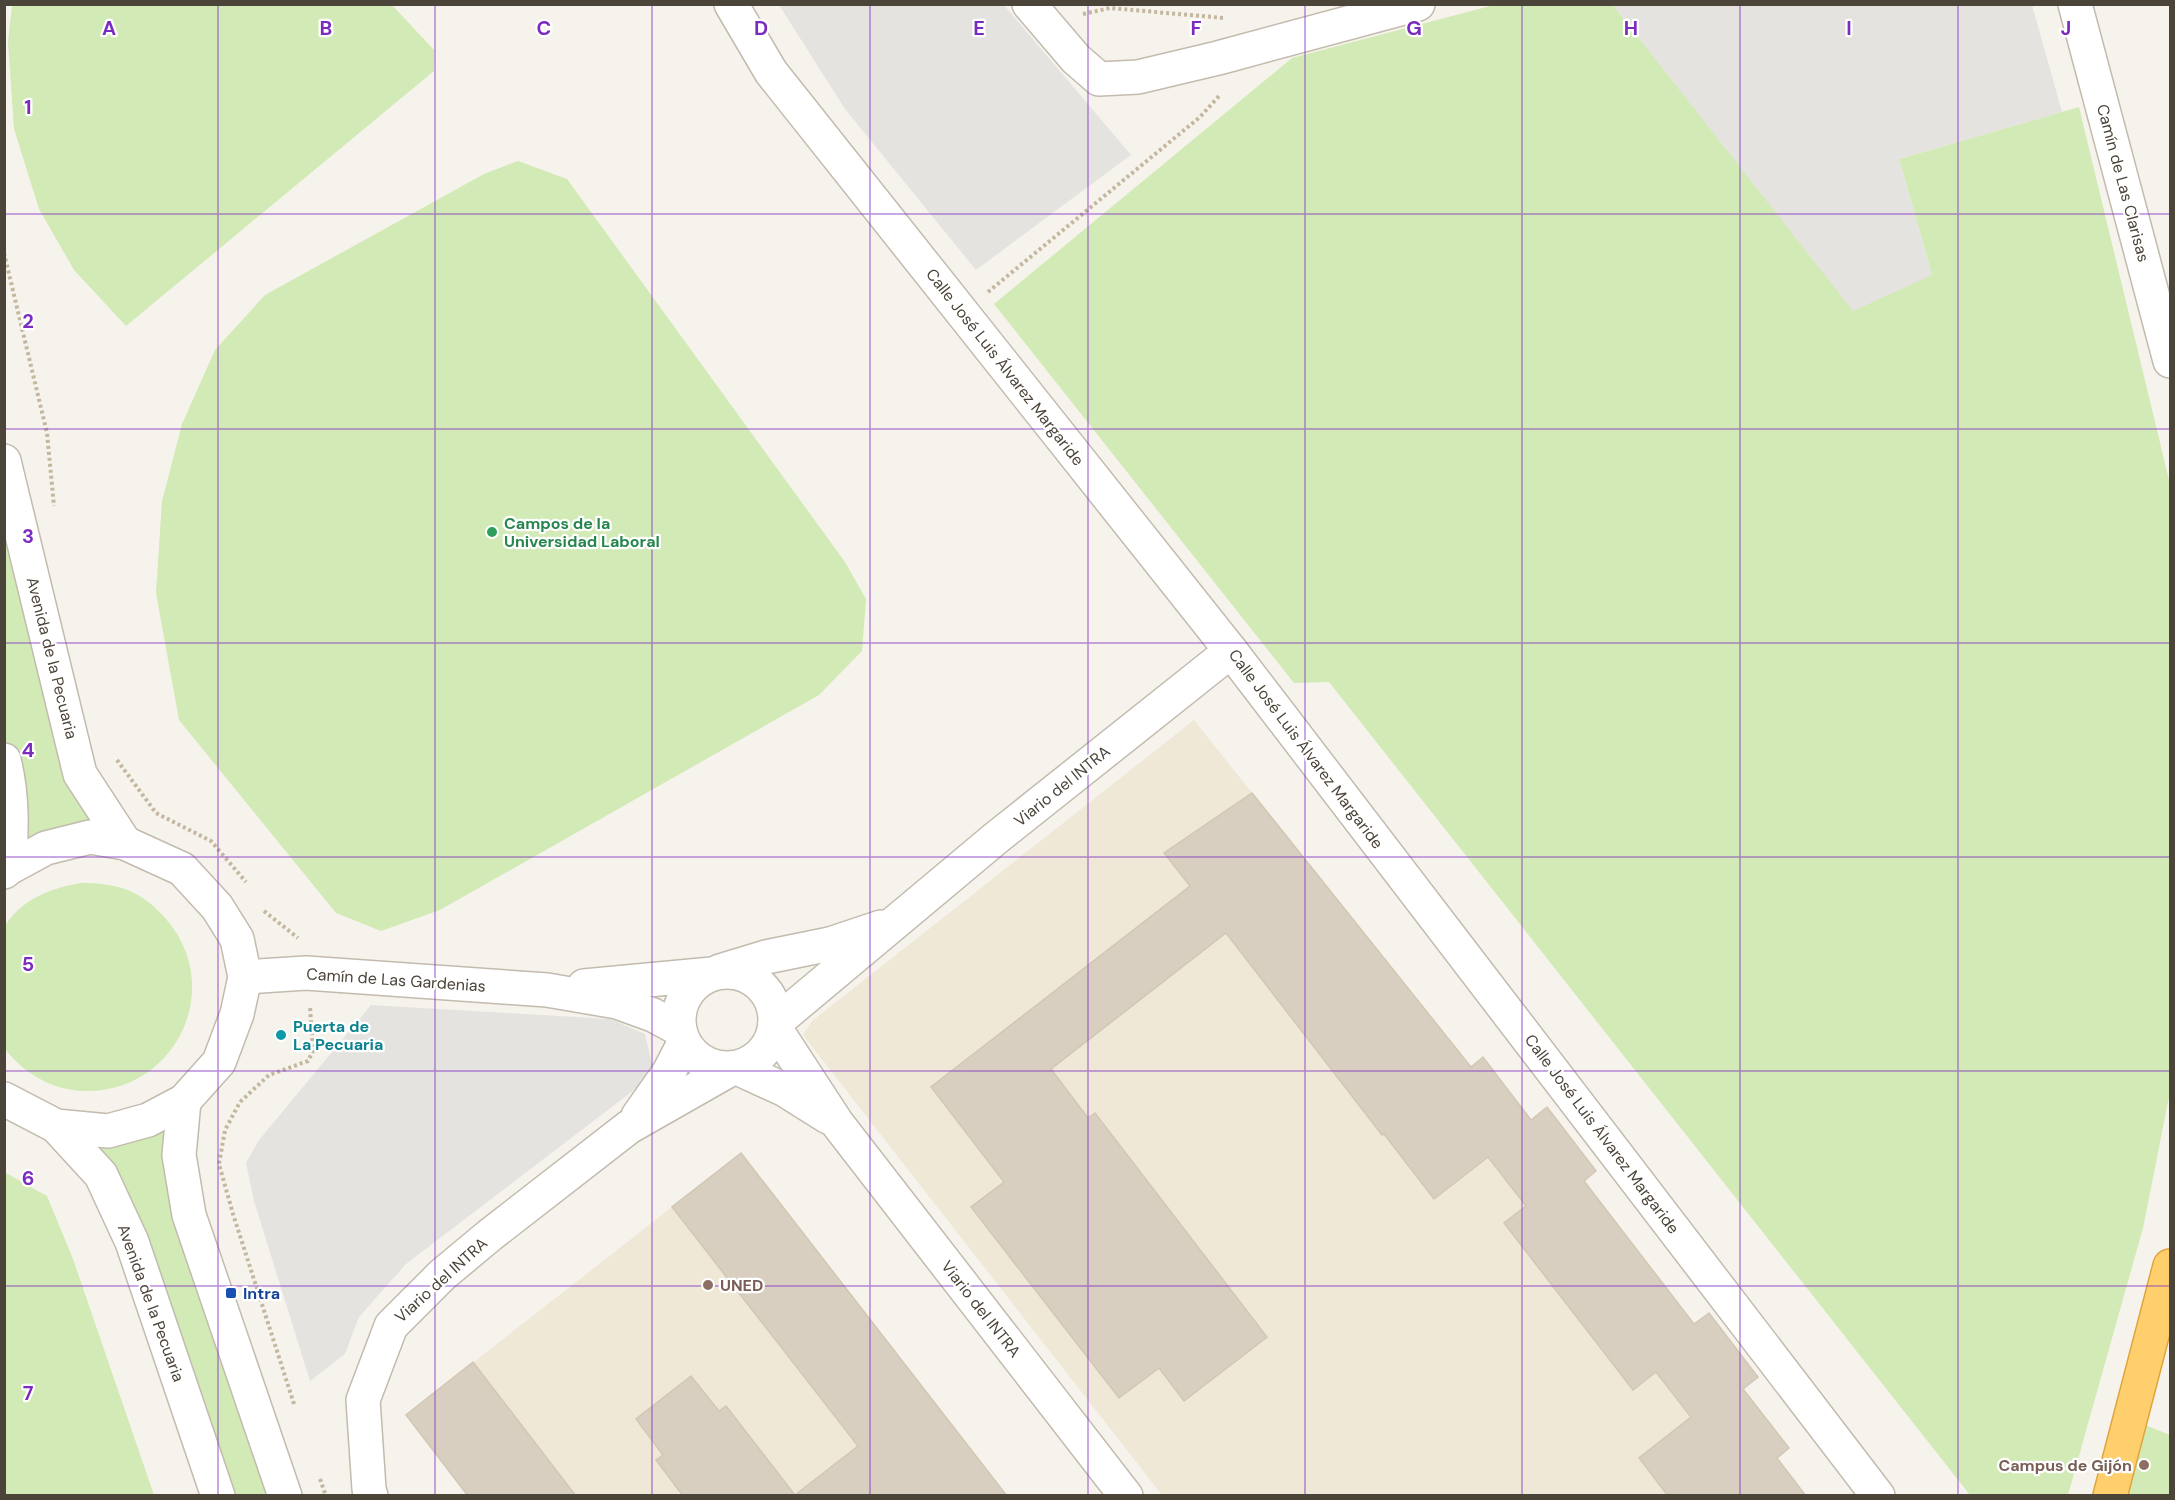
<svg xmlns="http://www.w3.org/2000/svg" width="2175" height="1500" font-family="'DM Sans',sans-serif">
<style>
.education{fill:#efe8d6}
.green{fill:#d2eab5}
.parking{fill:#e5e3e0}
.building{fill:#d8cfc1;stroke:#d3c7b4;stroke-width:1.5}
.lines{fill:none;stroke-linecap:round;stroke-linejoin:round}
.minor-casing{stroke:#c2bbae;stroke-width:36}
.highway-casing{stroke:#e0a43c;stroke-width:36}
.path{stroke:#c4b79f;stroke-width:4;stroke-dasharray:3 3;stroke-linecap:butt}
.minor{stroke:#fff;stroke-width:33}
.highway{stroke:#ffcf6e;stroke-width:33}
.grid{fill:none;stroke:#7b2cbf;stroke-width:1.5;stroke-opacity:0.55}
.leisure-dot{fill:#2e9e5b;stroke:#fff;stroke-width:2}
.culture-dot{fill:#0f9aa8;stroke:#fff;stroke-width:2}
.education-dot{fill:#8d6e63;stroke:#fff;stroke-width:2}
.transit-dot{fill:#1a4fb4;stroke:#fff;stroke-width:2}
.labels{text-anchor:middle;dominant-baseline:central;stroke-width:4.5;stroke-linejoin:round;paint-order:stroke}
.street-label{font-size:16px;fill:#4b4439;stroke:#fff}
.leisure-label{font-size:16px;font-weight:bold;fill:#27864d;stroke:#fff;text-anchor:start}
.culture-label{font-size:16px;font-weight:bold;fill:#0d838f;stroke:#fff;text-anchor:start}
.education-label{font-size:16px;font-weight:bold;fill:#785e54;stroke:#fff;text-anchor:start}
.transit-label{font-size:16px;font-weight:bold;fill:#164399;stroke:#fff;text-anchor:start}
.grid-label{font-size:20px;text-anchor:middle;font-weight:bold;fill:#7b2cbf;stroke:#fff;stroke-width:4.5;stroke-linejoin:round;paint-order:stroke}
</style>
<rect width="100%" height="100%" fill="#f6f3ec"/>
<g class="education">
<path d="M1194 720 1470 1067 1483 1057 1531 1120 1547 1107 1596 1171 1584 1182 1694 1324 1709 1313 1758 1377 1743 1389 1789 1448 1777 1458 1806 1495H1162L803 1035 812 1021Z"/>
<path d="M741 1153 1007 1495H468L406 1415Z"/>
</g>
<g class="green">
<path d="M12 5H392L434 50V71L126 326 74 270 39 209 14 129 8 42Z"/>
<path d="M1494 5H1613L1833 284 1932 275 1899 159 2079 107 2170 484V1092L2143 1228 2068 1495H1970L1329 682 1294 683 994 304 1292 58Z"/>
<path d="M518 161 567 179 845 562 866 599 862 651 819 695 440 910 381 931 336 913 179 720 156 593 162 501 182 424 215 350 265 295 484 174Z"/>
<path d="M4 461 66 716 125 843 9 868 4 760Z"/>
<path d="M81 883C95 883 108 884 122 888 139 893 155 906 166 919 227 989 174 1095 82 1091 50 1089 24 1073 5 1049V926C22 899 51 888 81 883Z"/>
<path d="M184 1101 179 1155 285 1495H218L134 1248 56 1126Z"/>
<path d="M4 1172 47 1196 73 1259 154 1495H5Z"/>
<path d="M2130 1419 2170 1435V1495L2109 1496Z"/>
</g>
<g class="parking">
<path d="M779 5H1004L1131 155 976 270 845 109Z"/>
<path d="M1613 5H2032L2062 112 1899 159 1932 275 1853 311Z"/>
<path d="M371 1005 610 1019 645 1034 652 1065 638 1087 406 1264 359 1317 345 1354 310 1381 254 1201 246 1163 259 1140Z"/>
</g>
<g class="building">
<path d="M1252 793 1471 1067 1483 1057 1531 1120 1547 1107 1596 1171 1584 1181 1694 1324 1709 1313 1758 1377 1743 1389 1789 1448 1777 1458 1806 1496H1668L1639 1458 1691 1417 1656 1372 1633 1390 1504 1223 1526 1206 1488 1157 1434 1199 1384 1134 1382 1135 1226 933 1051 1069 1088 1118 1095 1113 1267 1337 1184 1401 1159 1368 1119 1398 971 1207 1004 1182 931 1087 1190 886 1164 853Z"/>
<path d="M741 1153 1007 1496H683L656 1460 663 1455 636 1419 691 1376 719 1411 726 1406 795 1495 858 1446 672 1207Z"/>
<path d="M473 1362 576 1496H468L406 1415Z"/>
</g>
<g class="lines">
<g class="minor-casing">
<g id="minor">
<path d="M731 4 771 72 1231 651 1878 1496"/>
<path d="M1029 4 1076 59 1099 79 1138 77 1218 58 1418 4"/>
<path d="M2075 4 2170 361"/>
<path d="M4 461 80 774 125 843"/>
<path d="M4 760C13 795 12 832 9 868"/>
<path d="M4 872 9 868 46 848 90 837 125 843 182 869 217 907 237 939 245 977 237 1014 219 1062 184 1101 148 1120 108 1131 56 1126 4 1099"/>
<path d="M720 971 766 957 830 944 881 927"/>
<circle cx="727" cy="1020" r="48"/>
<path d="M245 977 306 973 547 990 617 1002 653 1015 679 1029"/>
<path d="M584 986 712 974"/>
<path d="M775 1023 996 838 1231 651"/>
<path d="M775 1028 837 1123 1126 1496"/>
<path d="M737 1068 785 1090 828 1117"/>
<path d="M184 1101 179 1155 189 1215 285 1496"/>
<path d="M638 1116 669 1072 684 1043"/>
<path d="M56 1126 101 1175 132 1242 218 1496"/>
<path d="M371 1496 369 1489 363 1400 391 1326 442 1275 490 1235 629 1127 731 1069"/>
</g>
</g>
<g class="highway-casing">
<path id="highway" d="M2110 1496 2170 1266"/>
</g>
<g class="path">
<path d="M1083 14 1110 8 1224 18"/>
<path d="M4 253 47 433 54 506"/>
<path d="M988 292 1200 117 1220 95"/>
<path d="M117 760 156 813 211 841 246 882"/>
<path d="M264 911 298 938"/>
<path d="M294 1404 233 1214 219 1164 225 1130 240 1102 269 1075 308 1061 313 1051 310 1007"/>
<path d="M320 1479 326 1496"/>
</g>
<use href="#minor" class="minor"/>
<use href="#highway" class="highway"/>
</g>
<path class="grid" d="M218 4V1496M435 4V1496M652 4V1496M870 4V1496M1088 4V1496M1305 4V1496M1522 4V1496M1740 4V1496M1958 4V1496M4 214H2170M4 429H2170M4 643H2170M4 857H2170M4 1071H2170M4 1286H2170"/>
<circle class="leisure-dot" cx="492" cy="532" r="6"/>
<circle class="culture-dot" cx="281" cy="1035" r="6"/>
<g class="education-dot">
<circle cx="708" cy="1285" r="6"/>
<circle cx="2144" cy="1465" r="6"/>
</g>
<rect class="transit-dot" x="225" y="1287" width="12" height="12" rx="3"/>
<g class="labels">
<g class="street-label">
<text transform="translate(2123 183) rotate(75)">Camín de Las Clarisas</text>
<text transform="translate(1005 367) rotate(52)">Calle José Luis Álvarez Margaride</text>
<text transform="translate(52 658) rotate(76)">Avenida de la Pecuaria</text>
<text transform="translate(1306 749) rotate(53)">Calle José Luis Álvarez Margaride</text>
<text transform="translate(1062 786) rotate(-39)">Viario del INTRA</text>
<text transform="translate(396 980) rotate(4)">Camín de Las Gardenias</text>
<text transform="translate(1602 1134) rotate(53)">Calle José Luis Álvarez Margaride</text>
<text transform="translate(441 1280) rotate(-42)">Viario del INTRA</text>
<text transform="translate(151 1303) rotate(70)">Avenida de la Pecuaria</text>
<text transform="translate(981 1309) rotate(52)">Viario del INTRA</text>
</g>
<g class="leisure-label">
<text x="504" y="523">Campos de la<tspan x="504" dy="18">Universidad Laboral</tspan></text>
</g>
<g class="culture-label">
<text x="293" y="1026">Puerta de<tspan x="293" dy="18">La Pecuaria</tspan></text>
</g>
<g class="education-label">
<text x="720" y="1285">UNED</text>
<text x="2132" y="1465" text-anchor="end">Campus de Gijón</text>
</g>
<g class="transit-label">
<text x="243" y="1293">Intra</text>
</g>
</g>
<g class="grid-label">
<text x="109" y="35">A</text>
<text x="326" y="35">B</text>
<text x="544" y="35">C</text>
<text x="761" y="35">D</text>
<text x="979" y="35">E</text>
<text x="1196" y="35">F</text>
<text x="1414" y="35">G</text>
<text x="1631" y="35">H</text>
<text x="1849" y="35">I</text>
<text x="2066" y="35">J</text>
<text x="28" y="114">1</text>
<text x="28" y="328">2</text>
<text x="28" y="543">3</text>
<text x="28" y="757">4</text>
<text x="28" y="971">5</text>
<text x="28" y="1185">6</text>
<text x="28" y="1400">7</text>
</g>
<rect width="2175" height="1500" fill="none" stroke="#4b4439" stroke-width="12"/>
</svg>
